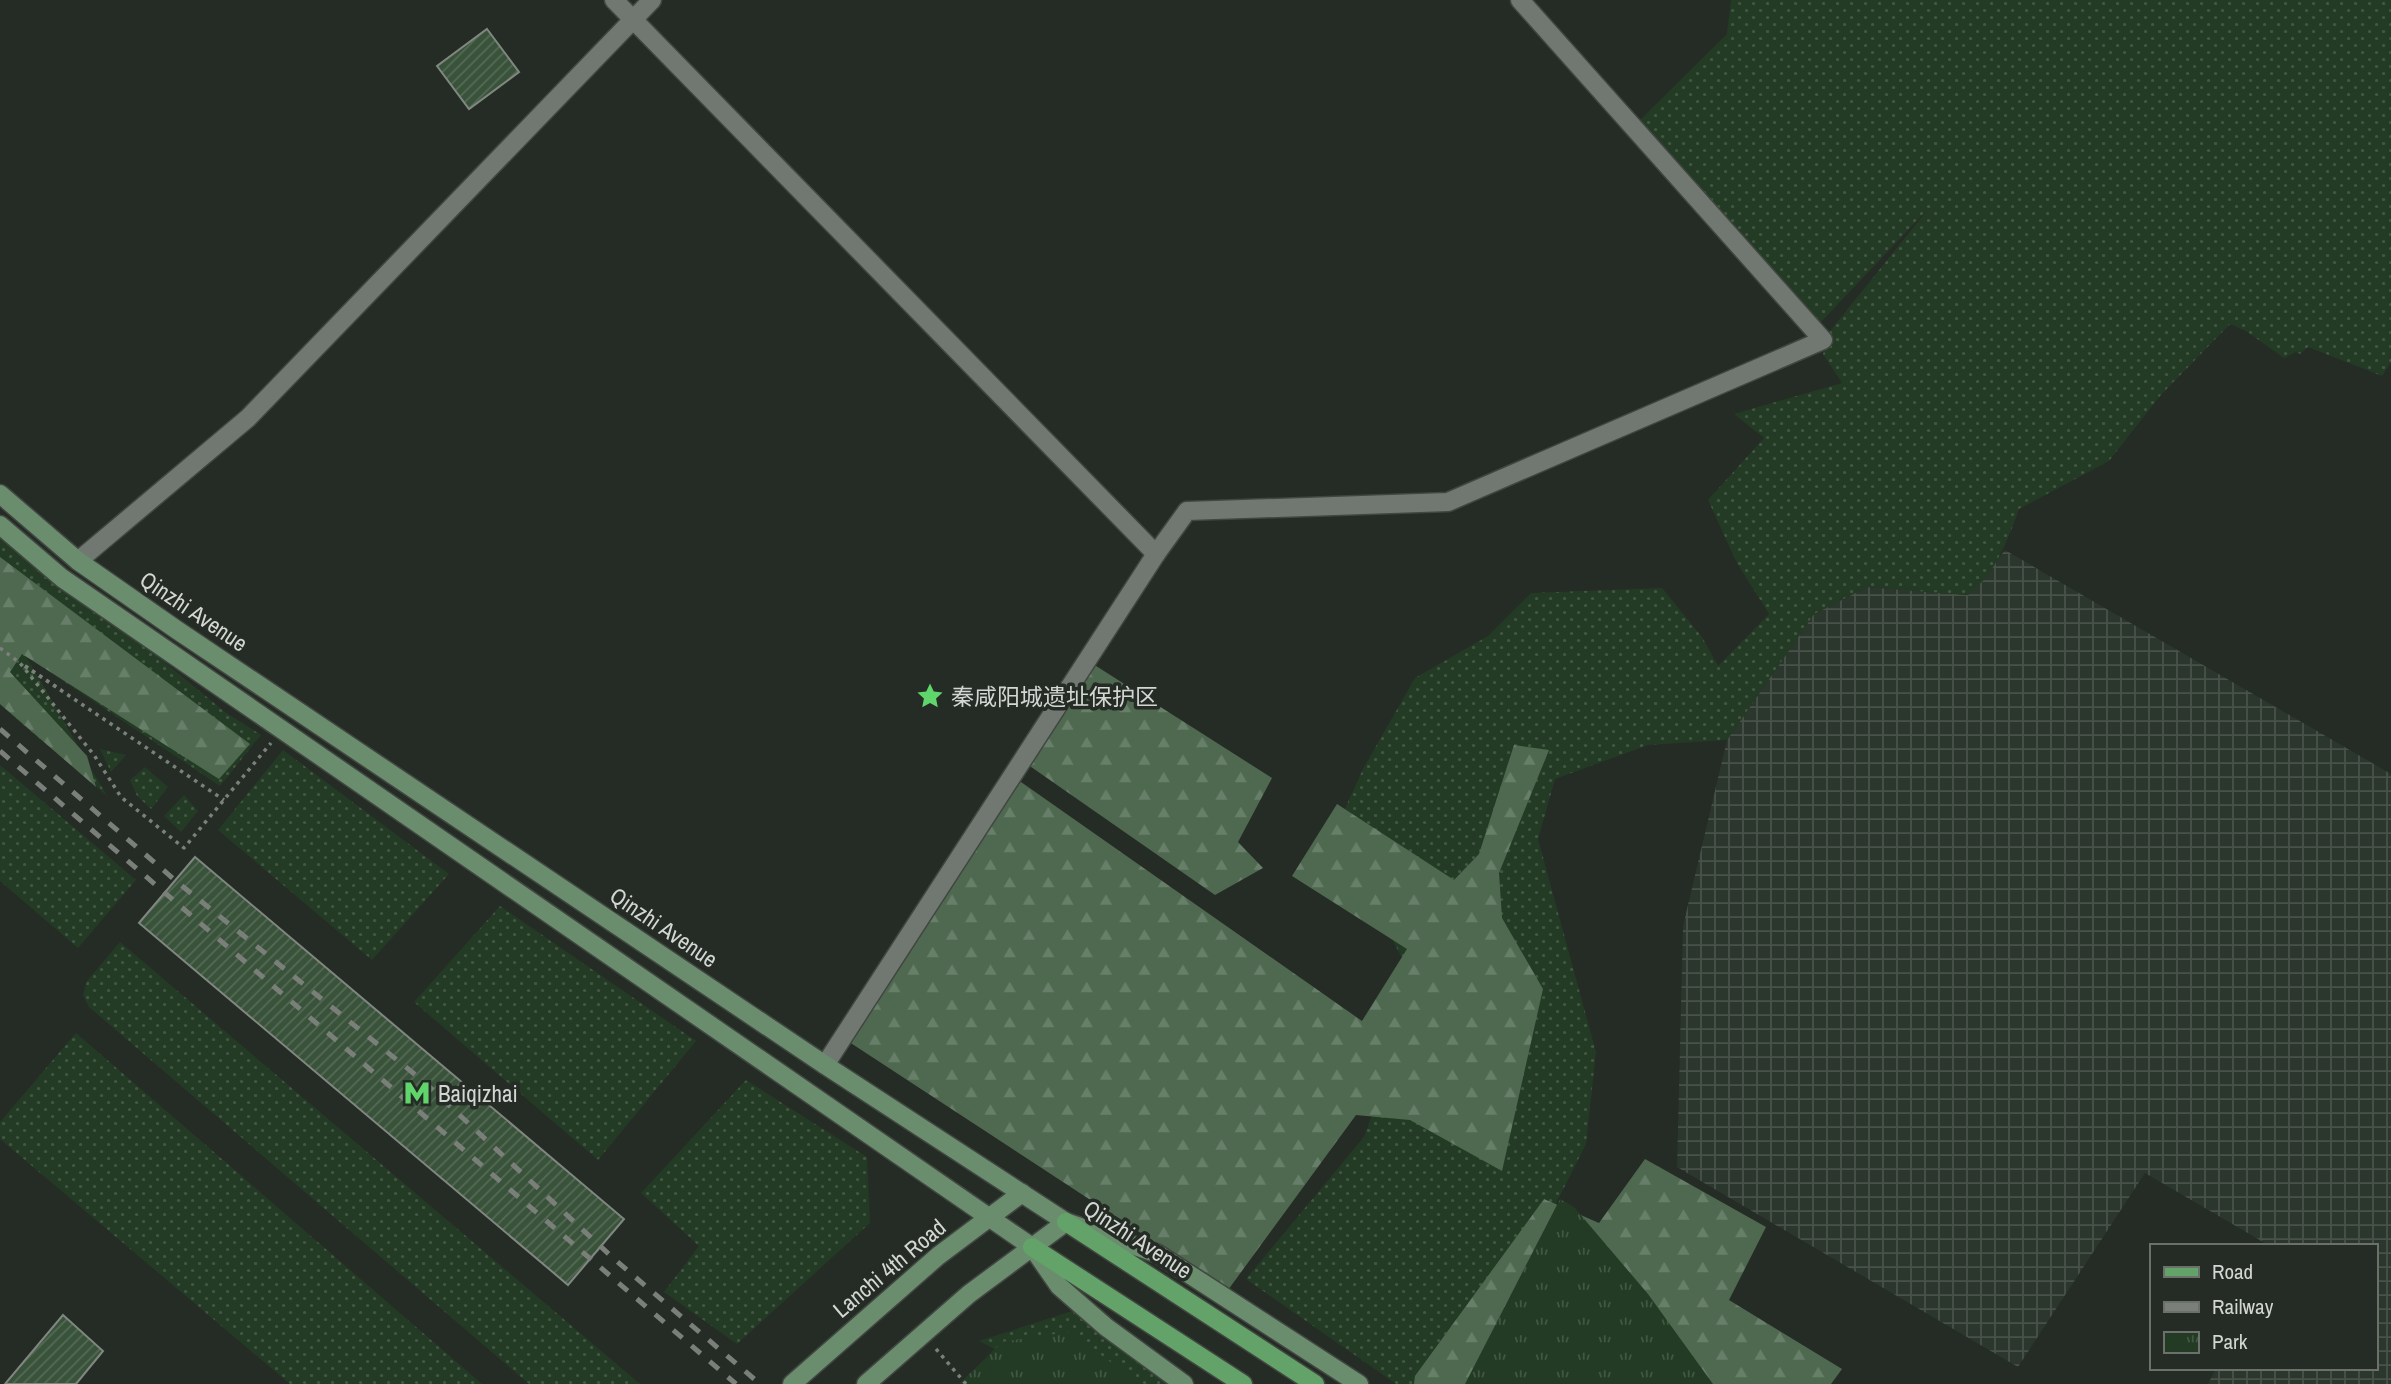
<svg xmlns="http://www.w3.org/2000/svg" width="2391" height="1384" font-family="'Archivo Narrow','Noto Sans SC',sans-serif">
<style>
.industrial{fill:url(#industrial-grid)}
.grass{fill:url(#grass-dots)}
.forest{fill:url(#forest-firs)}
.park{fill:url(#park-tufts)}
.building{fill:url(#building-hatch);stroke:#808780;stroke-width:2}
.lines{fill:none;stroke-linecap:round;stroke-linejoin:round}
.street-casing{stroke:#414641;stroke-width:21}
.secondary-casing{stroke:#414641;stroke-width:21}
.primary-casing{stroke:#414641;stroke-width:21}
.path{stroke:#7b807b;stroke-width:3.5;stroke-dasharray:3.5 5;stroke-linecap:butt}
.street{stroke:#717871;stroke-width:18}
.secondary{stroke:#6a8d6d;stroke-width:18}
.primary{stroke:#63a369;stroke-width:18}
.rail{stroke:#7a7f7a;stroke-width:5;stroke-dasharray:12 12;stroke-linecap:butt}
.labels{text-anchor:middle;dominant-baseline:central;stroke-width:7;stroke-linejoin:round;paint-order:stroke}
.street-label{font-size:23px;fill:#d3d7d3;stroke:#252b25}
.poi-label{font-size:23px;fill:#d3d7d3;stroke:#252b25;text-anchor:start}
</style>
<defs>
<pattern id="industrial-grid" width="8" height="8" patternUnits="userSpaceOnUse" patternTransform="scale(1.75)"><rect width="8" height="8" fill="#2b362c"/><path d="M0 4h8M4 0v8" fill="none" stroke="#49524a"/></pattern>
<pattern id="grass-dots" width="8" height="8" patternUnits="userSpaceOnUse" patternTransform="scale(1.75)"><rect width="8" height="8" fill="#233b24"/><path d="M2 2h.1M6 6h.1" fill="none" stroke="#425743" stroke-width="1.8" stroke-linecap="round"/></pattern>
<pattern id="forest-firs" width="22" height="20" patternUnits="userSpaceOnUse" patternTransform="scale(1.75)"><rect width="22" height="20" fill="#4f6950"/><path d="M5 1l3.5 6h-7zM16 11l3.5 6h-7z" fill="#677e68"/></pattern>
<pattern id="park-tufts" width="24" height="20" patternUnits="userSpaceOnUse" patternTransform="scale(1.75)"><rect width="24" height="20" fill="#233b24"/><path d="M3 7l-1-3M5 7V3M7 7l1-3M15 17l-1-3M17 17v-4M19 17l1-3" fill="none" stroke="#425743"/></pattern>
<pattern id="building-hatch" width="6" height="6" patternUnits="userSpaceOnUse" patternTransform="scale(1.75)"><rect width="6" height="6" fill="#39523a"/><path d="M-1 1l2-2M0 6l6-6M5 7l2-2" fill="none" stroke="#556a56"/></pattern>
</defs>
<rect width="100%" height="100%" fill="#252b25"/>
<path class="industrial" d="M2005 550 2391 774V1384H2208L2216 1368H2375V1246H2270L2145 1173 2018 1367 1677 1167 1683 926 1727 740 1814 614 1867 587 1968 595Z"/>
<g class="grass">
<path d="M1731 0H2391V362L2382 376 2308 347 2300 354 2296 352 2284 358 2246 331 2230 324 2160 396 2109 461 2019 509C2011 532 2003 551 1991 571 1987 579 1974 588 1968 595L1867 587 1814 614 1727 740 1648 745 1555 779 1538 839 1596 1052 1586 1144 1465 1384H1396L1246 1279 1364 1137 1389 1068 1412 977 1392 939 1312 881 1363 769 1415 678 1488 636 1531 593 1662 588 1702 637 1718 666 1769 614 1737 563 1708 500 1764 438 1734 414 1842 383 1823 354 1830 331 1929 208 1818 325 1636 124 1727 34Z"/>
<path d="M0 526 225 712 261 735 220 786 26 656 107 796 0 705Z"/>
<path d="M100 749 126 755 111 772Z"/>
<path d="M283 750 449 874 372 960 218 830Z"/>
<path d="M0 765 136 880 78 948 0 881Z"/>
<path d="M145 767 168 787 151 809 137 796 130 780Z"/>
<path d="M184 795 198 811 181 832 164 816Z"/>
<path d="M500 906 696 1041 598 1160 414 1002Z"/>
<path d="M120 942 640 1384H529L89 1007 83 995 87 981Z"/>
<path d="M76 1033 482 1384H290L0 1139V1122Z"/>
<path d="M746 1080 867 1157 870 1223 737 1344 664 1292 699 1246 641 1193Z"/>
<path d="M1072 1311 1174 1384H1062L979 1341Z"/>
</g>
<g class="forest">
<path d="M0 557 250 744 219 779 22 654 10 672 87 756 96 787 0 704Z"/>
<path d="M1082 657 1272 778 1238 842 1263 868 1215 895 1024 762Z"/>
<path d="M1514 745 1549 750 1499 873 1502 918 1543 989 1502 1171 1410 1120 1356 1115 1228 1290 840 1036 1008 773 1362 1021 1407 949 1292 876 1337 804 1454 880 1479 854Z"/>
<path d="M1645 1159 1766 1227 1729 1300 1842 1369 1831 1384H1414L1415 1376 1544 1199 1599 1223Z"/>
</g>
<g class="park">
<path d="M1560 1199 1574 1207 1648 1294 1713 1384H1465Z"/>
<path d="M1068 1332 1142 1384H959L1002 1342Z"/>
</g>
<g class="building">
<path d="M487 29 519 72 469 109 437 66Z"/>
<path d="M195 857 624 1219 568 1285 139 923Z"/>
<path d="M63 1315 103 1351 76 1384H5Z"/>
</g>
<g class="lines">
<g class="street-casing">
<g id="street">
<path d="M614 0 1156 554 825 1065"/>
<path d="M1156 554 1187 511 1448 502 1823 340 1520 0"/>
<path d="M78 561 248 418 652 0"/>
</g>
</g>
<g class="secondary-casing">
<g id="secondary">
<path d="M0 494 78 561 177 630 825 1065 1066 1222 1158 1254 1359 1384"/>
<path d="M0 525 62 578 1032 1247 1059 1286 1106 1327 1184 1384"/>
<path d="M792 1384 938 1256 1022 1193"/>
<path d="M866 1384 969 1294 1066 1222"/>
</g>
</g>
<g class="primary-casing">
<g id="primary">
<path d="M1066 1222 1315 1384"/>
<path d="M1032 1247 1243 1384"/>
</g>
</g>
<g class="path">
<path d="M0 648 20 663 94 755 121 797 184 848 271 743"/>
<path d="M25 666 224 800"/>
<path d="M25 666 61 690"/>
<path d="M936 1349 966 1384"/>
</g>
<use href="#street" class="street"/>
<use href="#secondary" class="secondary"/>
<use href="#primary" class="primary"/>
<g class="rail">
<path d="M0 729 176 881 423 1081 613 1258 760 1384"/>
<path d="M0 751 736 1384"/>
</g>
</g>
<defs>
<g id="sight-bare" transform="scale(2.1)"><path d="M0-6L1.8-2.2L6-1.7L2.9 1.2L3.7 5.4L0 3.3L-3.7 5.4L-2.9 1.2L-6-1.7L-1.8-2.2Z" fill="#60d56b" stroke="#252b25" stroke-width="2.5" paint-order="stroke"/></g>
<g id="metro-bare" transform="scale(2.1)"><path d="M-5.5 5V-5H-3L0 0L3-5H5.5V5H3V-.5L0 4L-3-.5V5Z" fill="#60d56b" stroke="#252b25" stroke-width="2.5" paint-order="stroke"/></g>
</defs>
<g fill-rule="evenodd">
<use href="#sight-bare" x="930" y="696"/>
<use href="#metro-bare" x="417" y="1093"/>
</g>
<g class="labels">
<g class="street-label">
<text transform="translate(194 611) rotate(34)">Qinzhi Avenue</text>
<text transform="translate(664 927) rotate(34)">Qinzhi Avenue</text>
<text transform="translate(1138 1239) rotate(33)">Qinzhi Avenue</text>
<text transform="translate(889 1268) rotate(-40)">Lanchi 4th Road</text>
</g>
<g class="poi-label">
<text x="951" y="696">秦咸阳城遗址保护区</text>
<text x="438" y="1093">Baiqizhai</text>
</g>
</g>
<rect x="2150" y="1244" width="228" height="126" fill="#252b25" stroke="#6b706b" stroke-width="2"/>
<rect x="2164" y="1267" width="35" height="10" fill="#63a369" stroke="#6b706b" stroke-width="2"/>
<text x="2212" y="1279" font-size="21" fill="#d3d7d3">Road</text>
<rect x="2164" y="1302" width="35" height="10" fill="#7a7f7a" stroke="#6b706b" stroke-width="2"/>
<text x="2212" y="1314" font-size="21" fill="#d3d7d3">Railway</text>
<rect x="2164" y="1332" width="35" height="21" fill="url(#park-tufts)" stroke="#6b706b" stroke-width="2"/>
<text x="2212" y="1349" font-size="21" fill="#d3d7d3">Park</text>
</svg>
